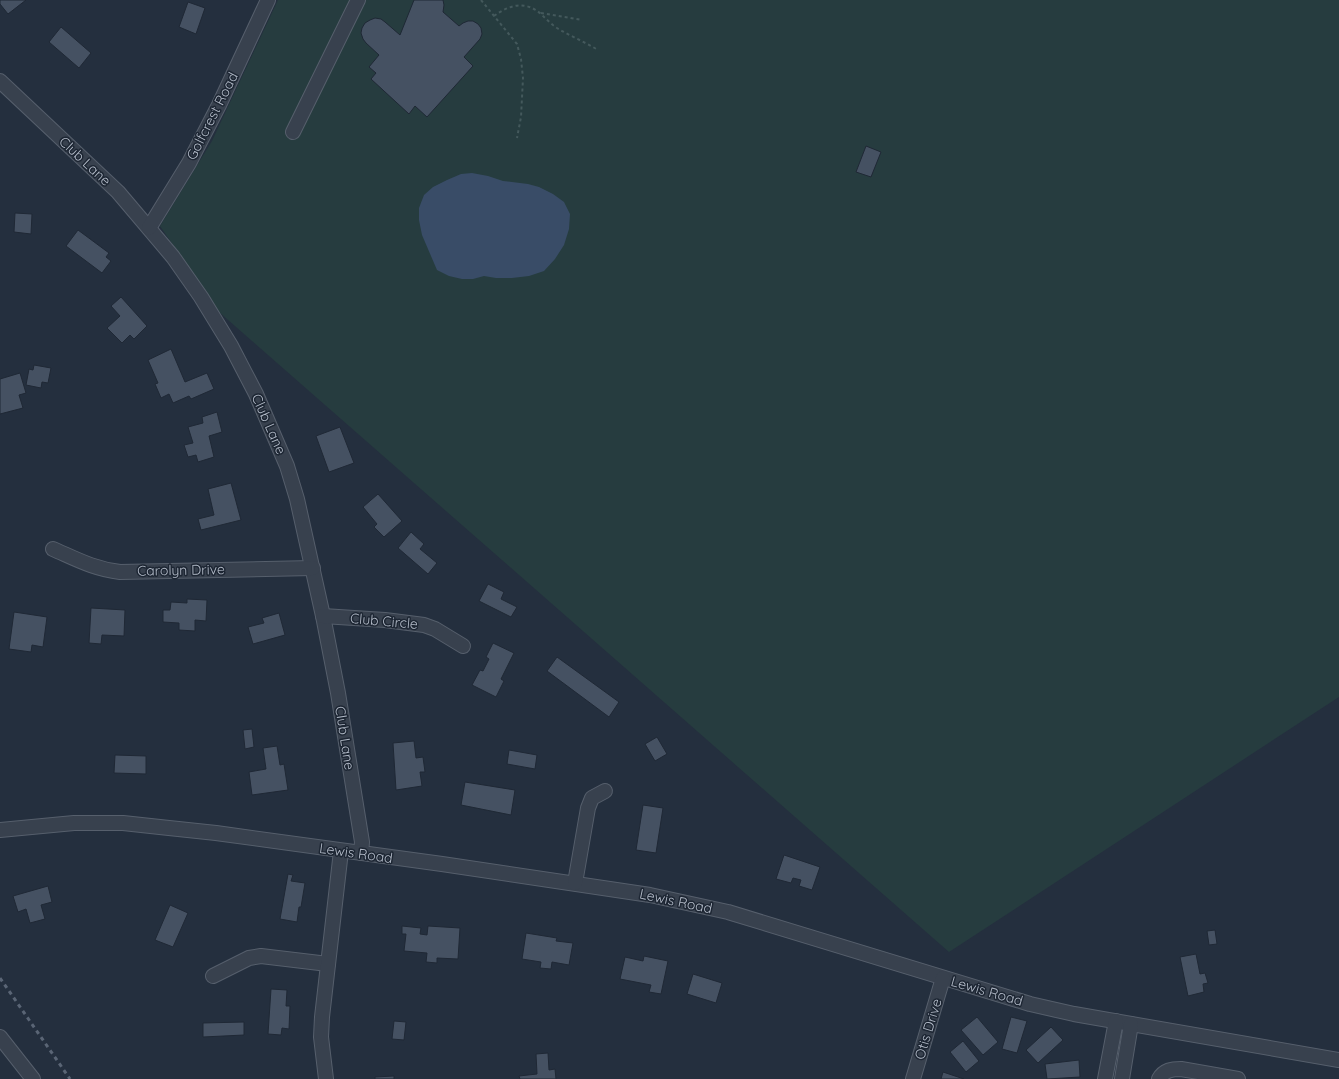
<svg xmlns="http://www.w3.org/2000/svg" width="1339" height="1079" font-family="Quicksand,sans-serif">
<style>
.green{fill:#263c3f}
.water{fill:#394c67}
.building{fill:#455162;stroke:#1f2835}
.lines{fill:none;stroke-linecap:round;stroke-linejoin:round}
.minor-casing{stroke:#565f6c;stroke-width:16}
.path{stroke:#44595c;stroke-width:2;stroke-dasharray:3 3;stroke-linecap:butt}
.minor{stroke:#38414e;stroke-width:14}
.rail{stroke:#5a6575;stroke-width:3;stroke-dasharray:4 4;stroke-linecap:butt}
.labels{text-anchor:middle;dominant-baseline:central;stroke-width:3;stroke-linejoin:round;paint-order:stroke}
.street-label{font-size:14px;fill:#b4bcc9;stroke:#1d2633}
</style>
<rect width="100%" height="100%" fill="#242f3e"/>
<path class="green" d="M278 0H1339V697L949 952 219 312 160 226 212 141Z"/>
<path class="water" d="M472 173 488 176 503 181 528 184 539 187 553 194 564 202 570 214 569 229 564 245 555 259 544 271 529 276 512 278H496L484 276 473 279H462L449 276 437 270 422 235 419 220V208L424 195 433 187 447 180 461 174Z"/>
<g class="building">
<path d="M0 0H26L8 14 0 4Z"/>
<path d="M414 0H443L444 5 443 12 459 26 463 23 468 21H473L478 24 481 28 482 34 480 39 464 57 473 66 427 117 415 106 409 114 371 79 376 73 369 67 379 55 366 43 363 39 361 33 362 28 365 23 370 20 375 18 381 19 385 22 400 35Z"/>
<path d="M188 2 205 8 196 34 179 27Z"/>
<path d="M61 27 91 53 79 68 49 42Z"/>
<path d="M866 146 881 152 871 177 856 172Z"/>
<path d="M15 213 32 214 31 234 14 232Z"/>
<path d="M78 230 109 253 106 257 111 261 102 273 66 246Z"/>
<path d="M121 297 147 326 134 339 130 335 122 343 107 328 120 316 111 306Z"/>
<path d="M171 349 185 382 207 373 214 389 191 399 189 396 173 403 169 394 161 398 155 384 158 383 148 360Z"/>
<path d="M34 365 51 368 48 383 42 382 41 388 26 385 29 369 33 370Z"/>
<path d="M20 373 26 393 19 395 23 408 0 414V379Z"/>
<path d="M217 412 222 432 209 436 214 457 198 462 196 455 188 457 184 445 193 443 188 427 203 423 202 417Z"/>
<path d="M340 427 354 463 329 472 316 436Z"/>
<path d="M231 483 241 520 201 530 198 519 214 515 208 489Z"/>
<path d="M378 494 402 521 384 537 374 527 377 524 363 507Z"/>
<path d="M411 532 424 544 420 549 437 563 428 574 398 548Z"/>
<path d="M488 584 504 592 501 599 517 607 511 617 479 601Z"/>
<path d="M187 599 207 600 206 621 195 620V631L179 630V623L163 622V610H170L171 602 187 603Z"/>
<path d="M91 608 125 610 124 636 102 635 101 644 89 643Z"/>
<path d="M14 612 47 617 43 647 32 645 31 652 9 649Z"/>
<path d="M279 613 285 635 253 644 248 627 264 623 262 618Z"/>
<path d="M493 643 514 653 501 679 504 681 496 697 472 685 480 670 483 671 489 659 486 657Z"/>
<path d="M557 657 619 702 609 717 547 671Z"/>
<path d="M252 729 254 747 245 749 243 730Z"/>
<path d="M657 737 667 754 655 761 645 744Z"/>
<path d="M414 741 416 758 423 757 425 772H420L422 786 396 790 393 743Z"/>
<path d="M277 746 280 765 284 764 288 790 252 795 249 772 266 769 263 748Z"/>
<path d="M509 750 537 755 535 769 507 764Z"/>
<path d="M115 755 146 756V774L114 773Z"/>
<path d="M465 782 515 790 511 815 461 805Z"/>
<path d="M643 805 663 808 656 853 636 850Z"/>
<path d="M784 855 820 867 812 890 799 886 801 880 793 878 791 883 776 879Z"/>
<path d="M288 874 293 875 291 881 305 883 301 907H299L297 922 280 919Z"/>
<path d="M48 886 52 902 41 905 45 919 30 923 26 909 18 912 13 896Z"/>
<path d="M170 905 188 913 173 947 155 940Z"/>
<path d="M402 926 421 928 420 934 427 935 428 926 460 928 458 959 437 958V963L426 962 427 953 404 951 406 934H402Z"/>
<path d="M1215 930 1217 944 1209 945 1207 931Z"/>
<path d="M526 933 557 938 556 941 573 943 569 965 552 962 551 969 540 968 541 962 522 959Z"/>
<path d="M1196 954 1200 974 1205 973 1208 983 1203 984 1204 992 1188 996 1180 957Z"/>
<path d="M644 956 668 961 661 994 649 992 651 985 620 979 625 957 643 961Z"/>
<path d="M693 974 722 983 716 1003 687 994Z"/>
<path d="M271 989 287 990 286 1006H290L289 1029 282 1028 281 1035 268 1034Z"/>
<path d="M977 1017 998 1042 983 1055 961 1030Z"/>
<path d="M1011 1017 1027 1021 1017 1053 1002 1049Z"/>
<path d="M394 1021 406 1022 404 1040 392 1039Z"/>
<path d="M244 1022V1035L203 1037V1023Z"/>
<path d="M1051 1027 1063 1040 1038 1063 1026 1050Z"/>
<path d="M963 1041 979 1061 966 1072 950 1052Z"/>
<path d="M548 1053 549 1070 555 1069 556 1079H520L519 1076 537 1074 536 1054Z"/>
<path d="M1079 1060 1080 1077 1047 1079 1045 1064Z"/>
<path d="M943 1072 964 1079H941Z"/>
<path d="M394 1076V1079H375V1077Z"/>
</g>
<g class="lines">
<g class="minor-casing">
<g id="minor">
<path d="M0 81 118 192 173 257 201 297 231 346 256 394 287 466 297 499 323 616 338 693 362 842 361 853"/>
<path d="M293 132 358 0"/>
<path d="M149 228 189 163 219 105 268 0"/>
<path d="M53 549C76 559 94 569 120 572L313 568"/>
<path d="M323 616 385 620 424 625 435 629 463 646"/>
<path d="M0 830 74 823H123L169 828 216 833 442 864 650 895 728 912 1030 1004 1074 1014 1339 1060"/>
<path d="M575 883 588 808 592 798 605 791"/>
<path d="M213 976 249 958 261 956 328 964"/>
<path d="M0 1037 33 1079"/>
<path d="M326 1079 321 1037 322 1017 341 851"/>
<path d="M913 1079 943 978"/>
<path d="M1105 1079 1116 1021"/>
<path d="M1122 1079 1131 1024"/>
<path d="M1159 1079C1164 1070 1172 1069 1181 1069L1238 1079"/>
</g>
</g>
<g class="path">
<path d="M481 0 517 44 521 59 523 78 521 117 517 138"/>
<path d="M541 13 582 20"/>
<path d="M494 16C509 5 525 0 541 14 546 19 551 24 557 28 570 36 585 42 598 50"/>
</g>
<use href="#minor" class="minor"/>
<path class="rail" d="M0 978 70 1079"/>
</g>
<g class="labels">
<g class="street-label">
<text transform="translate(212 116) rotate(-63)">Golfcrest Road</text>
<text transform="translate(85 161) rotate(43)">Club Lane</text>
<text transform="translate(269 424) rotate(66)">Club Lane</text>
<text transform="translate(181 570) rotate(-1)">Carolyn Drive</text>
<text transform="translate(384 621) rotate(5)">Club Circle</text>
<text transform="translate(345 738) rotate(81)">Club Lane</text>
<text transform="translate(356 853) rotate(8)">Lewis Road</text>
<text transform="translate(676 901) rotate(12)">Lewis Road</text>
<text transform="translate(987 991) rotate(16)">Lewis Road</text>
<text transform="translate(928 1029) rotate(-73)">Otis Drive</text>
</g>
</g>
</svg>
